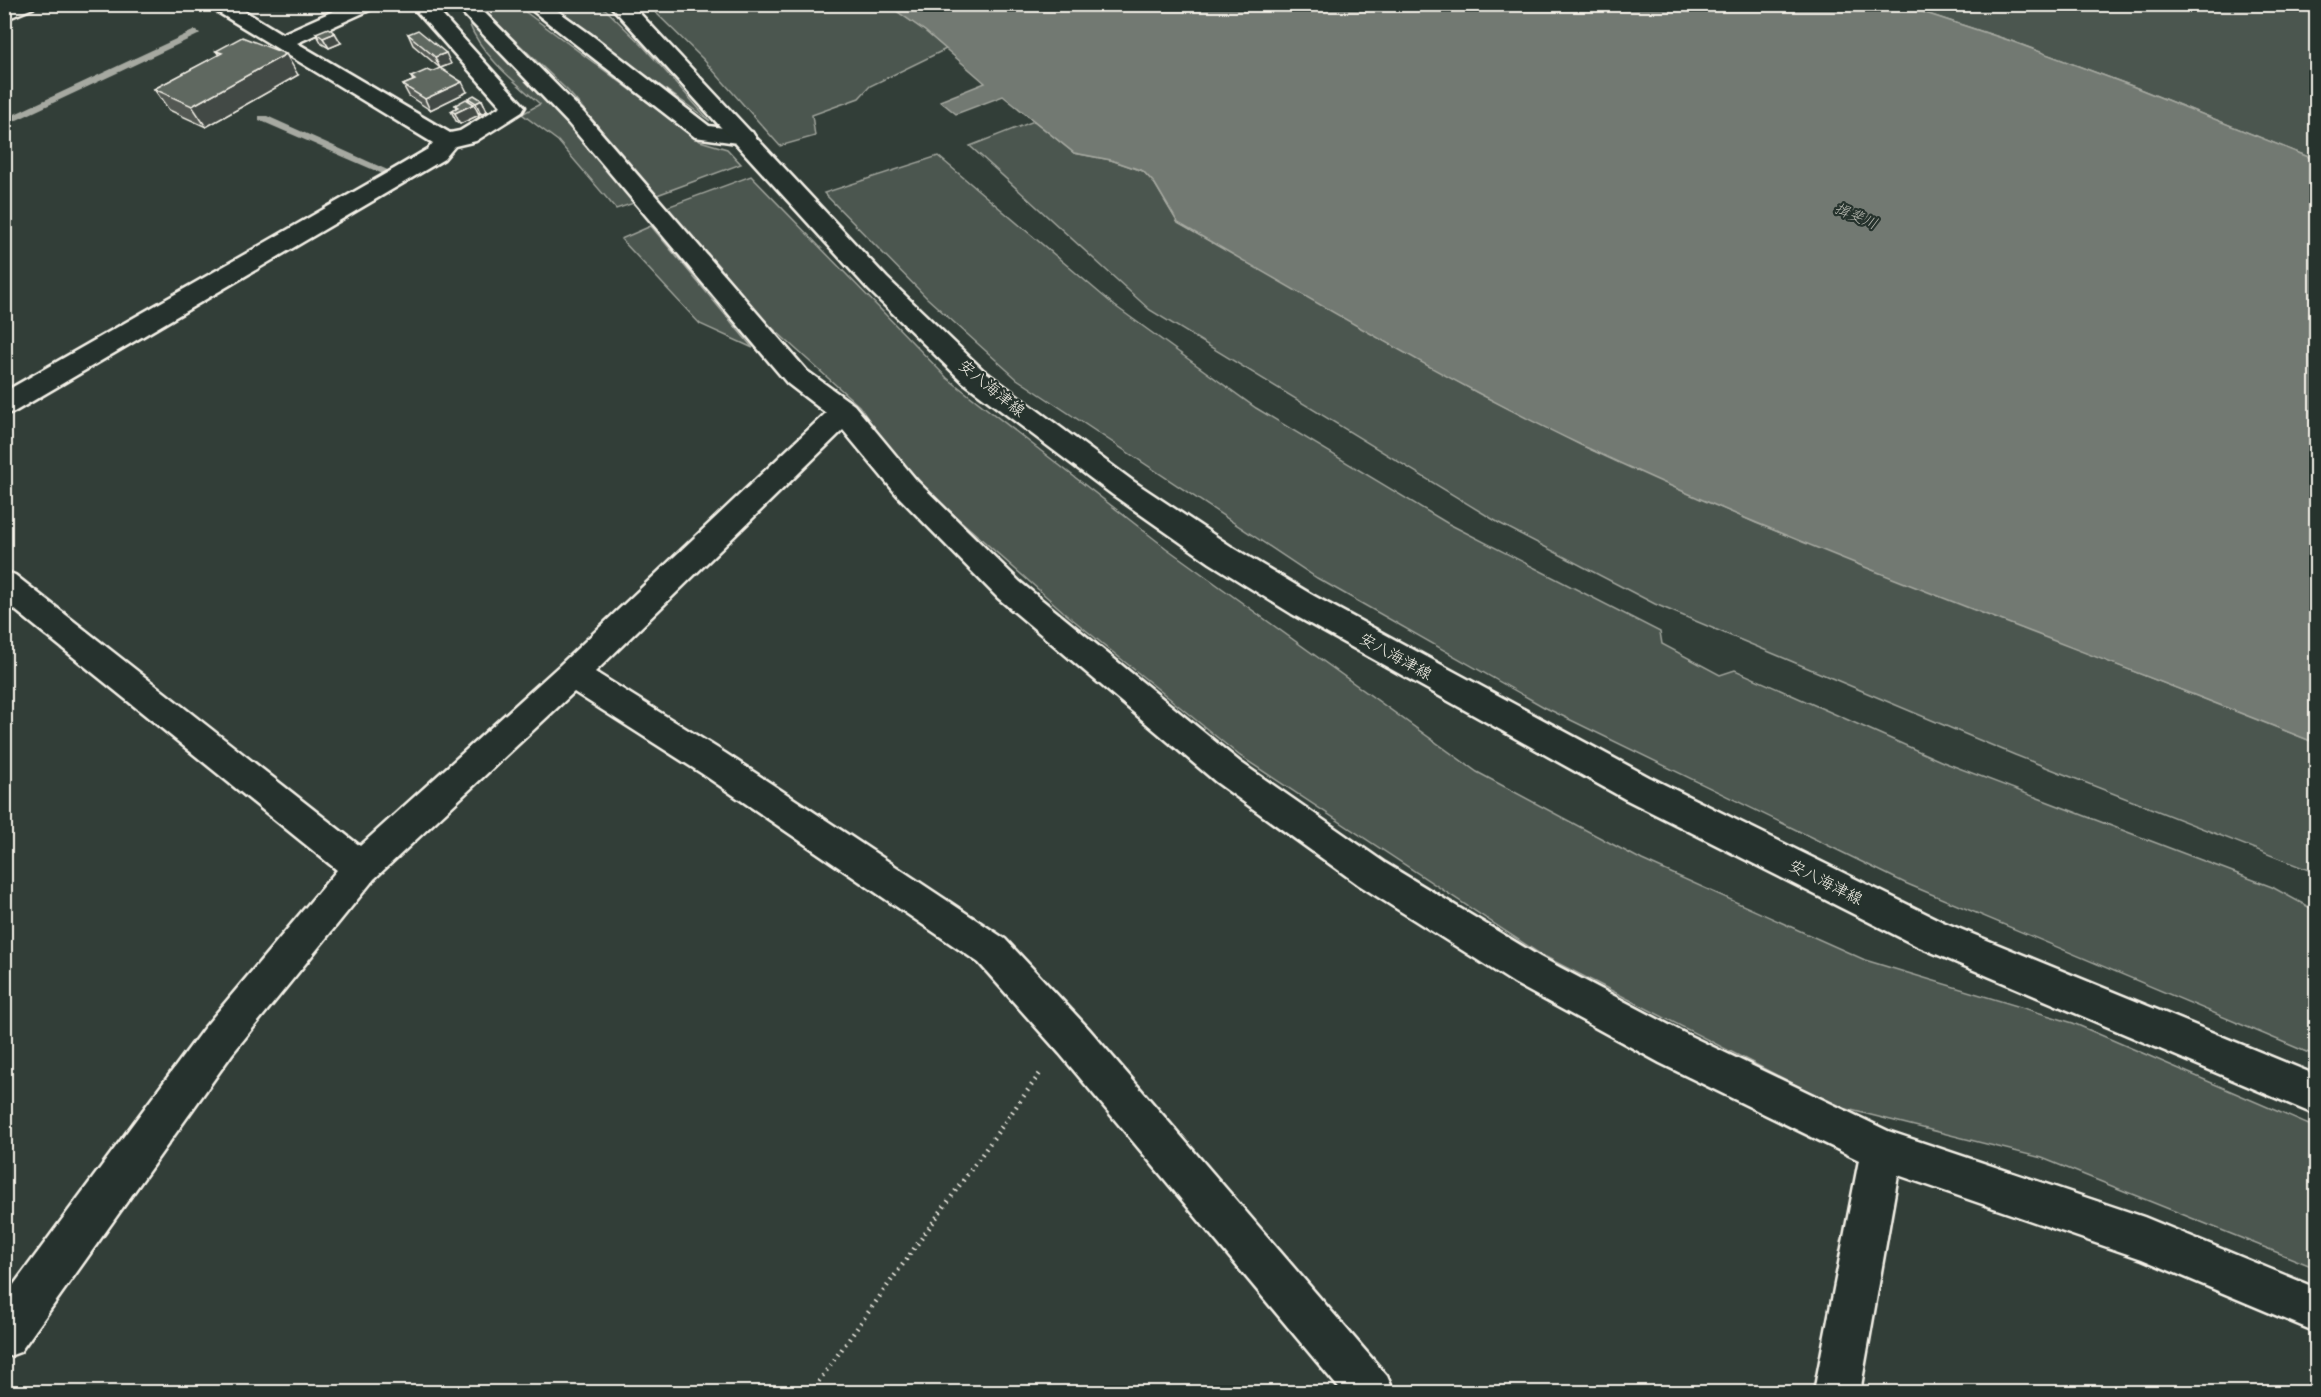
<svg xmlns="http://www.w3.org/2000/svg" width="2321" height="1397" font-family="'Shantell Sans','Klee One',sans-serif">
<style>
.green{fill:#4c564f;stroke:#a0a49c;stroke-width:1.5}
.water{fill:#727972;stroke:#a6a9a1;stroke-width:1.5}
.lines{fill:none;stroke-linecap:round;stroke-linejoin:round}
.stream{fill:#a6a9a1;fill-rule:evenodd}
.minor-casing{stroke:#f4f1e8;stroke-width:5}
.major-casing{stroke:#f4f1e8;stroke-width:5}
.path{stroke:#f4f1e8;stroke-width:4.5;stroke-dasharray:1.5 5;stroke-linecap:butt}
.minor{fill:#26332d;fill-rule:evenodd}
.major{fill:#26332d;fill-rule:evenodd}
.wall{fill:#525953;stroke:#f4f1e8;stroke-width:1.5}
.shaded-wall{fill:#424944;stroke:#f4f1e8;stroke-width:1.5}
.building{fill:#5f6861;stroke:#f4f1e8;stroke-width:1.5}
.labels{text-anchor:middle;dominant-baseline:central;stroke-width:4.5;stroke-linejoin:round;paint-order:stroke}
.far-water-label{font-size:15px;font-style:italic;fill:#babbb3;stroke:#26332d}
.street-label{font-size:16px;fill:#f4f1e8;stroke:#26332d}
</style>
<rect width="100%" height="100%" fill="#323e38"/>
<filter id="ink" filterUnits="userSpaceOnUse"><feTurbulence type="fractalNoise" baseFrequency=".0167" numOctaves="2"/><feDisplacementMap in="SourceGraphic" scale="12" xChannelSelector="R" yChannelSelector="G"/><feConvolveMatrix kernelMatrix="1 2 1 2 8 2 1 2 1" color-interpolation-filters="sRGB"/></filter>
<g filter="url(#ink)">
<g class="green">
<path d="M478 5H516L700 141 727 149 741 164 657 195 568 91Z"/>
<path d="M547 5H601L642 45 710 121Z"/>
<path d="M648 5H888L925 31 946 49 870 86 859 98 812 115 815 136 780 146 703 59Z"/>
<path d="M1901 5H2316V160L2132 86 2011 41Z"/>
<path d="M469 23H471L553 105 637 202 616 209 558 141 522 114 540 104C516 83 480 54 469 23Z"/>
<path d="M1034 121 1074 153 1111 160 1143 171 1155 184 1178 223 1478 393 1581 445 1756 523 2316 743V873L2015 755 1655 604 1499 523 1150 310 970 146Z"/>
<path d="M938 156 1115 306 1256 408 1447 523 1660 632 1662 644 1720 675 1735 670 1943 762 2272 887 2316 911V1056L1905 883 1544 707 1317 578 1017 379 927 298 824 193Z"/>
<path d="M751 176 947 378 1166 548 1477 772 1642 860 1865 960 2073 1023 2316 1128V1268L2042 1158 1839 1107 1540 954 1240 756 1066 614 936 499 886 444 859 406 757 314 667 207Z"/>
<path d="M651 226 753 348 700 324 621 239Z"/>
</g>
<path class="water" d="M888 5H1901L2011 41 2132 86 2316 160V743C2071 644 1820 558 1581 445 1443 379 1311 299 1178 223L1155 184 1143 171 1111 160 1074 153 1003 96 956 114 940 101 985 83 925 31Z"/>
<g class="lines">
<g class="stream">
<path d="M195 30 200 33 198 35 4 126V119Z"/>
<path d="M259 116H267L392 172 391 174H383L259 120Z"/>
</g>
<g class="minor-casing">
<g id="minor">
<path d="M8 4H36L33 8 4 20V6Z"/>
<path d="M208 4H233L282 34 349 4H375L372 9 297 43 450 133 460 131 501 106 410 4H432L525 107 522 112 476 141 455 146 444 159 14 412 4 414V392L394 169 428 149 433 143 211 8Z"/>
<path d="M454 4H476L584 113 807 371 854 405 917 481 1020 582 1240 762 1385 863 1540 957 1688 1035 1888 1131 2144 1217 2316 1288V1332L2142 1259 1898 1175 1860 1392H1814L1859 1160 1660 1063 1514 983 1359 885 1216 782 998 598 897 495 843 430 595 672 725 753 1005 939 1088 1028 1387 1376 1394 1392H1342L1060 1054 979 963 701 773 574 692 374 879 232 1054 20 1352 4 1358V1298L204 1028 337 870 4 601V571L15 575 360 846 560 665 826 413 787 383 568 123Z"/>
<path d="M524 4H548L590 34 709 126 752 132 755 137 752 142 744 144 695 137Z"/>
</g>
</g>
<g class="major-casing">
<path id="major" d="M609 4H631L887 278 983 370 1133 481 1232 547 1314 596 1649 777 1943 922 2316 1075V1115L1917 946 1625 799 1292 614 1210 563 1113 495 963 382 869 290Z"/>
</g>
<path class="path" d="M811 1392 1041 1072"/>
<use href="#minor" class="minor"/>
<use href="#major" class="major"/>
</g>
<g class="wall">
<path d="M316 33 341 43 329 48 322 44Z"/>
<path d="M408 34 451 64 440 68 413 45Z"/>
<path d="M216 51 298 75 206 127 169 110 154 89 219 55Z"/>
<path d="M411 77 467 92 430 110 409 96 403 85 413 81Z"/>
<path d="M468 98 482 100 487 111 481 114 477 112 479 115 460 124 456 121 451 111 456 108 455 105 469 101Z"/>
</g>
<g class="shaded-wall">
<path d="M335 33 341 43 329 48 323 38Z"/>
<path d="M446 53 451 64 440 68 435 57Z"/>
<path d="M286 54 298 75 206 127 192 106Z"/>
<path d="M462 82 467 92 430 110 425 99Z"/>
<path d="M482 100 487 111 481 114 476 103Z"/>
<path d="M474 104 479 115 460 124 455 113Z"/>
</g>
<g class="building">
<path d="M328 28 335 33 323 38 316 33Z"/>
<path d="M418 30 446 53 435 57 408 34Z"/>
<path d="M242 37 286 54 192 106 154 89 222 53 216 51Z"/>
<path d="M440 68 462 82 425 99 403 85 415 80 411 77 427 70 431 72Z"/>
<path d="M474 95 482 100 476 103 468 98Z"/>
<path d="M466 99 474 104 455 113 451 111 458 107 455 105Z"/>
</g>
</g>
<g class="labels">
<g class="far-water-label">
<text transform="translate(1856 216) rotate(23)">揖斐川</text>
</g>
<g class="street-label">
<text transform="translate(992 388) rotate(39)">安八海津線</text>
<text transform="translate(1396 656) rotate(29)">安八海津線</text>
<text transform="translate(1826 882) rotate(27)">安八海津線</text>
</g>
</g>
<rect width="2321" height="1397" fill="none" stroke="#26332d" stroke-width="24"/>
<rect x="12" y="12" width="2297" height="1373" fill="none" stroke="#f4f1e8" stroke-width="2" filter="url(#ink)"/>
</svg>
